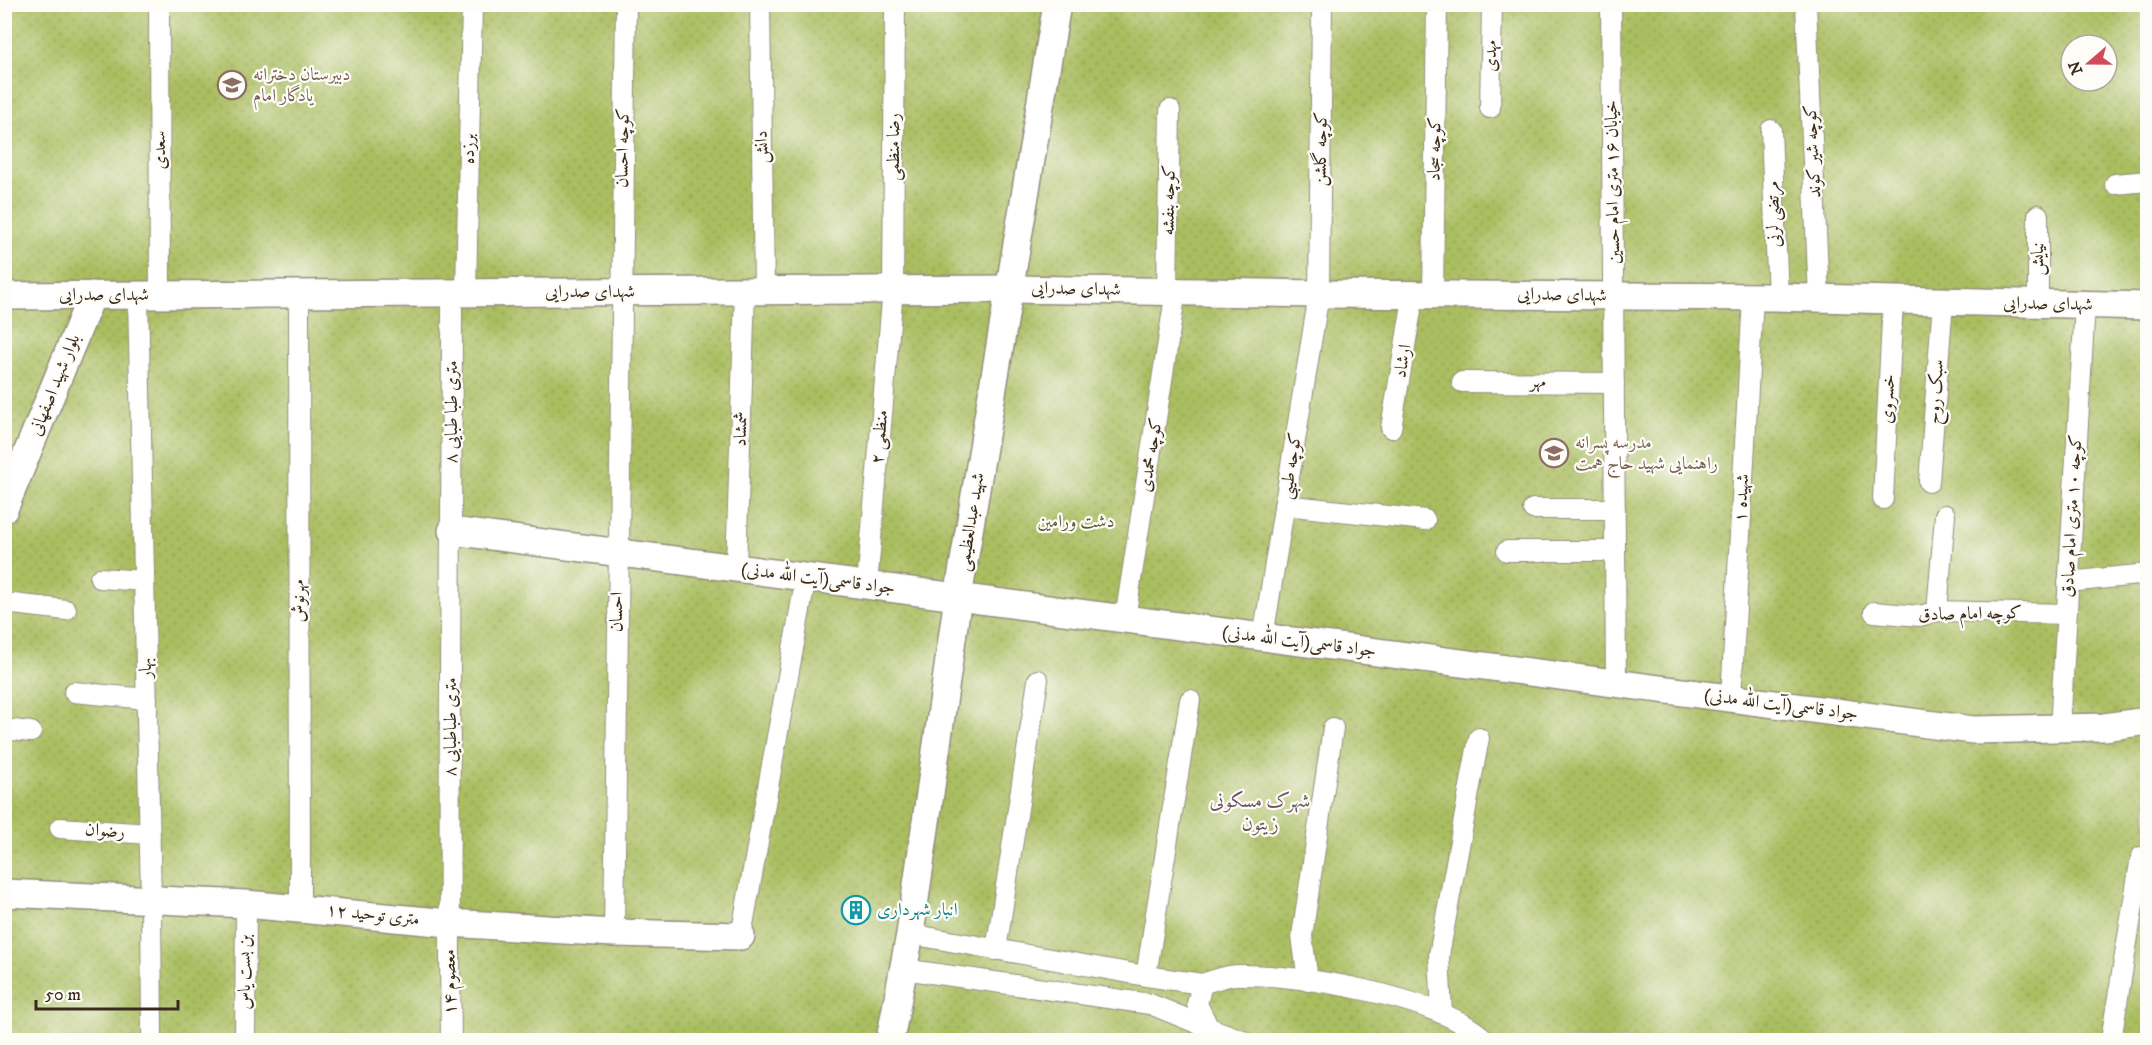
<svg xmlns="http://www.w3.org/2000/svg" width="2152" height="1045" font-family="'IM FELL DW Pica',Amiri,serif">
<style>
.park{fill:url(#park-dots);stroke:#727440;stroke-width:1.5;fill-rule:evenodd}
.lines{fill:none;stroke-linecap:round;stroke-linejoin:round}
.street-casing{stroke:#978c7b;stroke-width:22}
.secondary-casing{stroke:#978c7b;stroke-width:30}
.street{stroke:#fff;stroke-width:20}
.secondary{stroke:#fff;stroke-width:27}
.labels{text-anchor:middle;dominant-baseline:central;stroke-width:4.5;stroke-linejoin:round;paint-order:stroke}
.street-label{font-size:18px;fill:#3b2a1e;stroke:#fdfcf7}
.education-label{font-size:18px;fill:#785e54;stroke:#fdfcf7;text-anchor:start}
.park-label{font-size:18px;fill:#5c5632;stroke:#fdfcf7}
.culture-label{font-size:18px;fill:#0d838f;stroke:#fdfcf7;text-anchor:start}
.neighbourhood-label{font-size:20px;fill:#6d555f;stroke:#fdfcf7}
</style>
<defs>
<pattern id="park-dots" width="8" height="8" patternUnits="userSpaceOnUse" patternTransform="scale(1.5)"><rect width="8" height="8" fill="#aabe61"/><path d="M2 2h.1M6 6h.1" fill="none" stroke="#8c9b4f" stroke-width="1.8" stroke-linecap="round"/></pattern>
</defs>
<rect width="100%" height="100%" fill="#fdfcf7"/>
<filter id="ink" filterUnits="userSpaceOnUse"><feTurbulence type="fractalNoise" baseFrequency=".0167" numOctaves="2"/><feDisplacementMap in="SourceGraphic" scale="12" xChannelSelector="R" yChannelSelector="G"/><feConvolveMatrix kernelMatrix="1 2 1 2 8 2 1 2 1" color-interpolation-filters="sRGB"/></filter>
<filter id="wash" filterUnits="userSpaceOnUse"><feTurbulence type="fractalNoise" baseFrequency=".008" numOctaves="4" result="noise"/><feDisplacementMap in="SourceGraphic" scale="24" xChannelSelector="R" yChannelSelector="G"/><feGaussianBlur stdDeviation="1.35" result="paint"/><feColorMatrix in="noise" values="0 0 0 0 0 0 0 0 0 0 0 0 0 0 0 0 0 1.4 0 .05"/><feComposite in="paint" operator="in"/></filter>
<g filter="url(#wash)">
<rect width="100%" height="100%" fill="#f3edd8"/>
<path class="park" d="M5 5H2147V1040H5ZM2071 45H2107V81H2071Z"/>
</g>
<g filter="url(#ink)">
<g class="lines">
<g class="street-casing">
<g id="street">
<path d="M159 4 160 295"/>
<path d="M760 4 764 290"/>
<path d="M1611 4 1616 683"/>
<path d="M1806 4 1819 298"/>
<path d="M1490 108 1492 4"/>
<path d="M1771 130 1778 297"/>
<path d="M2115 184 2148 181"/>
<path d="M2038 215V304"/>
<path d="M1167 290 1170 110"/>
<path d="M466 293 472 4"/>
<path d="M1433 293 1437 4"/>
<path d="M299 294 300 908"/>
<path d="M138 295 151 900 152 1040"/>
<path d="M1462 382 1614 383"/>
<path d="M1391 428 1414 293"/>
<path d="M1929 482 1943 301"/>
<path d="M1883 499 1893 300"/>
<path d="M1284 505 1425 520"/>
<path d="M1533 509H1615"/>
<path d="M1507 551H1615"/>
<path d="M736 568 745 291"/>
<path d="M100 578 144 581"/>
<path d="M2068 582 2148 574"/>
<path d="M867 585 893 289 895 4"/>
<path d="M4 603 66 610"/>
<path d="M1937 611 1945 515"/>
<path d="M1874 612 1920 616 1937 611 2066 614"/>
<path d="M1125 619 1176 290"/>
<path d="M1263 637 1319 294 1322 4"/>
<path d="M74 692 147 699"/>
<path d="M1731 698 1753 297"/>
<path d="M2060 728 2085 305"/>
<path d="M4 729 31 732"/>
<path d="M60 828 150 834"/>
<path d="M614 933 626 4"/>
<path d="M910 934 1146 976 1202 984"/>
<path d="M741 936 806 577"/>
<path d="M996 950 1038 680"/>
<path d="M903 969 1150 1004 1209 1028"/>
<path d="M1146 976 1190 700"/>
<path d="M1308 981 1302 936 1333 728"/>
<path d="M1442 1013 1439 955 1479 738"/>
<path d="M245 1040 246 904"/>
<path d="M451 1040C447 791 452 542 452 293"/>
<path d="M1242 1040 1209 1028 1197 1004 1202 984C1213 981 1226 975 1238 975 1302 974 1432 996 1481 1036L1480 1040"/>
<path d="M2111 1040 2141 857 2148 858"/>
</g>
</g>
<g class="secondary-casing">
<g id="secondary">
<path d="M4 296 1010 289 1319 294 1772 297 2148 306"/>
<path d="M4 509 92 295"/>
<path d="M452 531 1973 730 2104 727 2148 721"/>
<path d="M4 893 246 904 449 923 614 933 741 936"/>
<path d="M890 1040 910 934 958 597 1057 4"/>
</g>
</g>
<use href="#street" class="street"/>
<use href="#secondary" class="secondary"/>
</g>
</g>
<defs>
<g id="school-ring" transform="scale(1.5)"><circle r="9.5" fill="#fdfcf7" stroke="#8d6e63" stroke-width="1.5"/><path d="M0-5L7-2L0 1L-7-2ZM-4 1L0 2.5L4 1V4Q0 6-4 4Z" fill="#8d6e63"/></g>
<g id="building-ring" transform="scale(1.5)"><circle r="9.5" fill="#fdfcf7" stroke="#0f9aa8" stroke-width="1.5"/><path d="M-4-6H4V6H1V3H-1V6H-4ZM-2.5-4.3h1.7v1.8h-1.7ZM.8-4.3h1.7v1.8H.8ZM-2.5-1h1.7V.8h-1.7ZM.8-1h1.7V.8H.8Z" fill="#0f9aa8"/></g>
</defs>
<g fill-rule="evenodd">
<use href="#school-ring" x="232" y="85"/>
<use href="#school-ring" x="1554" y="453"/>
<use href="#building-ring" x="856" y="910"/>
</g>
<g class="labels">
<g class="street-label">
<text transform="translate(1491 56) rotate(-89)">مهدی</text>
<text transform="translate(762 147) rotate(-91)">دانش</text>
<text transform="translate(894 147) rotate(-90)">رضا منظمی</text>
<text transform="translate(623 148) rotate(-89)">کوچه احسان</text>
<text transform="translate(469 149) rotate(-89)">برزده</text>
<text transform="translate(1321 149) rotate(-89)">کوچه گلشن</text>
<text transform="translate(1435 149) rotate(-89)">کوچه سجاد</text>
<text transform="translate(160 150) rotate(-90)">سعدی</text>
<text transform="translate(1813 151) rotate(-93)">کوچه شیر کوند</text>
<text transform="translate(1613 182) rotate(-91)">خیابان ۱۶ متری امام حسین</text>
<text transform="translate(1169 200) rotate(-89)">کوچه بنفشه</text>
<text transform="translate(1774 214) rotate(-92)">مرتضی لرنی</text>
<text transform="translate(2038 259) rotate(-90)">نیایش</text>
<text transform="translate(1076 289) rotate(1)">شهدای صدرایی</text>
<text x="590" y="292">شهدای صدرایی</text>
<text x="104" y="295">شهدای صدرایی</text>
<text transform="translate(1562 295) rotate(1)">شهدای صدرایی</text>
<text transform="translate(2048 304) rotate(1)">شهدای صدرایی</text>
<text transform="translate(1403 361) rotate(-80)">ارشاد</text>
<text transform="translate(1538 382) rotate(1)">مهر</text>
<text transform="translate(55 385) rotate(-68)">بلوار شهید اصفهانی</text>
<text transform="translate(1936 392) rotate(-86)">سبک روح</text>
<text transform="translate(1888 399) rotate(-87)">خسروی</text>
<text transform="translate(452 412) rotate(-90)">۸ متری طبا طبایی</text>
<text transform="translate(741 429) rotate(-88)">شمشاد</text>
<text transform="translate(880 437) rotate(-85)">منظمی ۲</text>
<text transform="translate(1151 455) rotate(-81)">کوچه محمدی</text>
<text transform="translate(1291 466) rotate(-81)">کوچه طیبی</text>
<text transform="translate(1742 498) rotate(-87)">شهیده ۱</text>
<text transform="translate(2072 516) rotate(-87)">کوچه ۱۰ متری امام صادق</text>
<text transform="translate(971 522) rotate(-81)">شهید عبدالعظیمی</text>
<text transform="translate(818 579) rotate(7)">جواد قاسمی(آیت الله مدنی)</text>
<text transform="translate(299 601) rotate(-90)">مهرنوش</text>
<text transform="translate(617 612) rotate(-89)">احسان</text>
<text transform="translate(1970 614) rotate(-1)">کوچه امام صادق</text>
<text transform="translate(1299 642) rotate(7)">جواد قاسمی(آیت الله مدنی)</text>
<text transform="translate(146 668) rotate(-91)">بهار</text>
<text transform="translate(1781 705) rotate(7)">جواد قاسمی(آیت الله مدنی)</text>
<text transform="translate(451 727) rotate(-90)">۸ متری طباطبایی</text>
<text transform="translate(105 831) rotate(4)">رضوان</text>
<text transform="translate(373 915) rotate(6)">۱۲ متری توحید</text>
<text transform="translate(245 972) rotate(-90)">بن بست یاس</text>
<text transform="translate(450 982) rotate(-91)">۱۴ معصوم</text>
</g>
<g class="education-label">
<text x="253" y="75">دبیرستان دخترانه<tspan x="253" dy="21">یادگار امام</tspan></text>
<text x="1575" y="443">مدرسه پسرانه<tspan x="1575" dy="21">راهنمایی شهید حاج همت</tspan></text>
</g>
<g class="park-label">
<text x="1076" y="522">دشت ورامین</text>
</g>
<g class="culture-label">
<text x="877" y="910">انبار شهرداری</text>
</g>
<g class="neighbourhood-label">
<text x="1260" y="801">شهرک مسکونی<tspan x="1260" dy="23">زیتون</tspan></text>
</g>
</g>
<rect width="2152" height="1045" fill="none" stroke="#fdfcf7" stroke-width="24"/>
<g transform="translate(2089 63) rotate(250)"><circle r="28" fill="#fdfcf7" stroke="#afa8a0" stroke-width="1.5"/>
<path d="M0-4.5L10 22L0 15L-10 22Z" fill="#d1495b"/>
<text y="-9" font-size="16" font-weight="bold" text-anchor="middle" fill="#3b2a1e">N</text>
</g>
<path d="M36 1000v9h142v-9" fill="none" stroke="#3b2a1e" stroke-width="3"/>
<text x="45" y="1000" font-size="18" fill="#3b2a1e" stroke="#fdfcf7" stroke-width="4.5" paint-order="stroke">50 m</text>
</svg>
